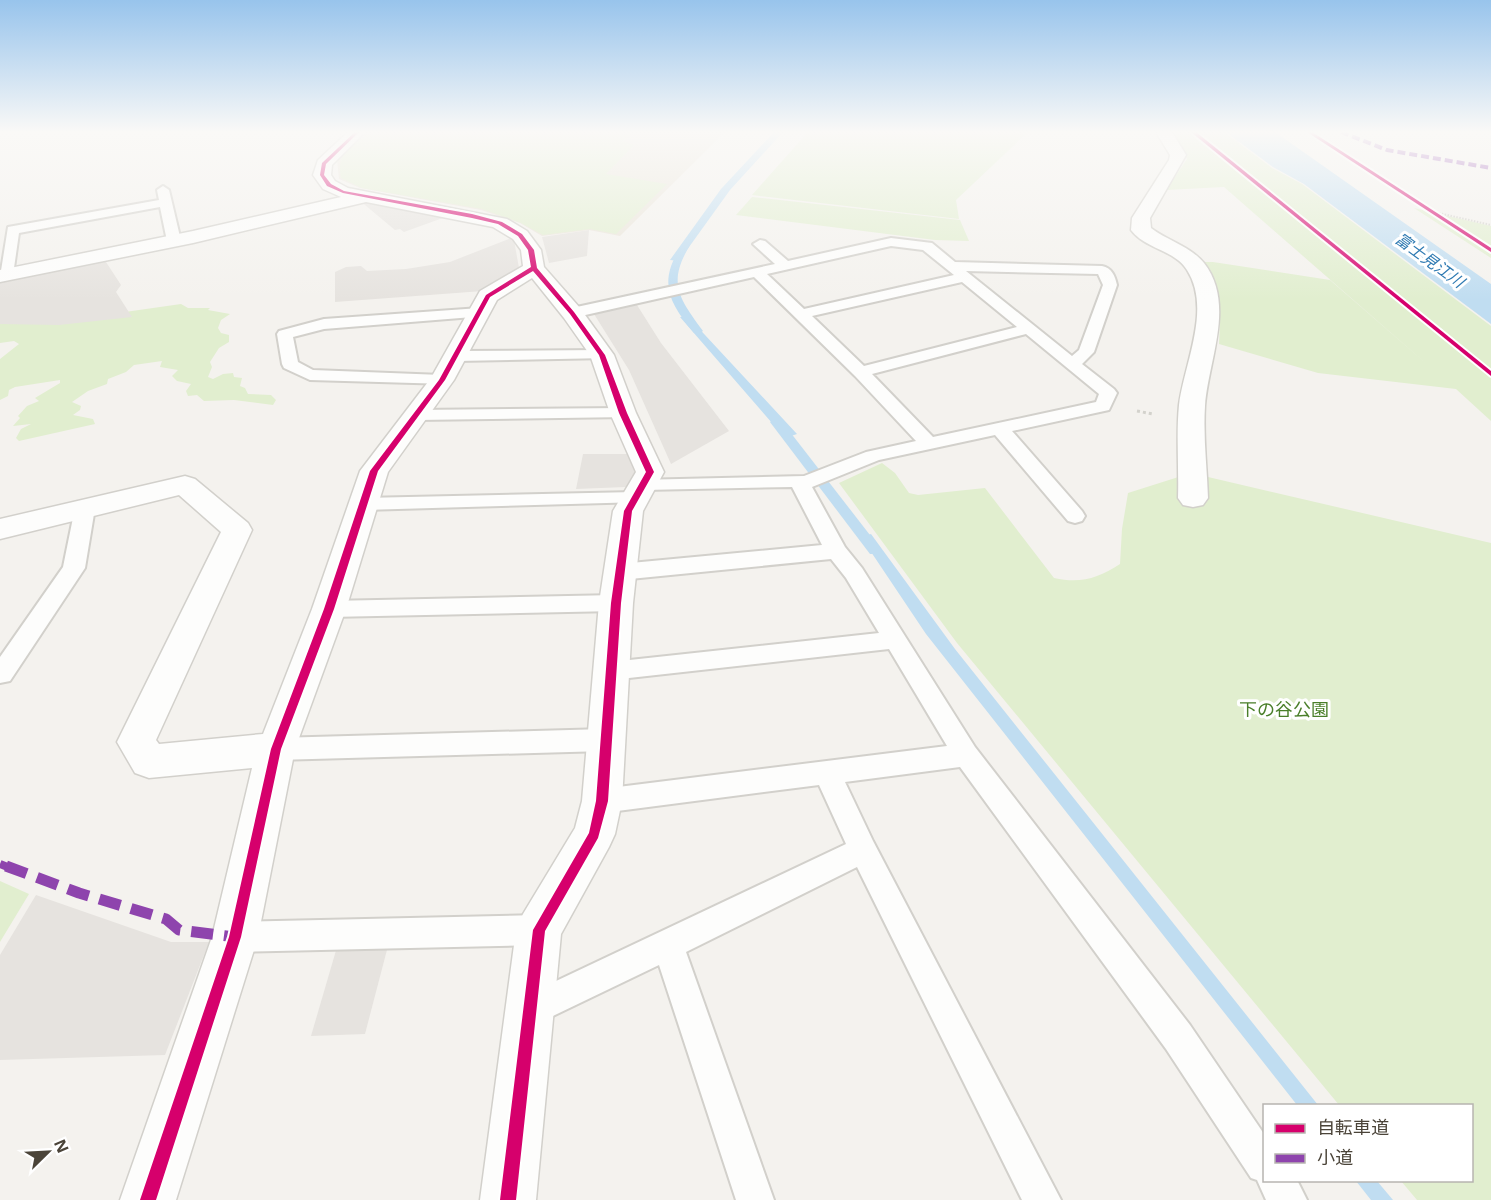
<svg xmlns="http://www.w3.org/2000/svg" width="1491" height="1200" font-family="'Open Sans','Noto Sans JP',sans-serif">
<style>
.education{fill:#eae5da}
.green{fill:#e1eecf}
.parking{fill:#e6e3df}
.water{fill:#c0ddf1}
.lines{fill:none;stroke-linecap:round;stroke-linejoin:round}
.stream{fill:#c0ddf1;fill-rule:evenodd}
.lane-casing{stroke:#d2d0cb;stroke-width:4}
.street-casing{stroke:#d2d0cb;stroke-width:3}
.path-far1{stroke:#d3d2cc;stroke-width:2;stroke-dasharray:1.5 1.5;stroke-linecap:butt}
.path{stroke:#d3d2cc;stroke-width:3;stroke-dasharray:3 3;stroke-linecap:butt}
.lane{fill:#fdfdfc;fill-rule:evenodd}
.street{fill:#fdfdfc;fill-rule:evenodd}
.quiet-far2{stroke:#8e44ad;stroke-width:4;stroke-dasharray:8 4;stroke-linecap:butt}
.quiet-far1{stroke:#8e44ad;stroke-width:8;stroke-dasharray:17 8;stroke-linecap:butt}
.quiet{stroke:#8e44ad;stroke-width:11;stroke-dasharray:22 11;stroke-linecap:butt}
.cycleway-casing{stroke:#fff;stroke-width:4}
.cycleway{fill:#d6006c;fill-rule:evenodd}
.labels{text-anchor:middle;dominant-baseline:central;stroke-width:6;stroke-linejoin:round;paint-order:stroke}
.far-water-label{font-size:16px;font-style:italic;fill:#2e7ab2;stroke:#fff}
.park-label{font-size:18px;fill:#4a7f2a;stroke:#fff}
</style>
<rect width="100%" height="100%" fill="#f4f2ee"/>
<path class="education" d="M368 132H725L620 236 589 230 542 236 520 223 481 210 360 188 339 179 337 160 342 152Z"/>
<g class="green">
<path d="M371 132H634L623 141 634 145 606 174 667 184 616 234 590 229 543 235 521 223 482 209 362 188 341 178C336 150 351 147 371 132Z"/>
<path d="M808 132H1028L956 200 959 219 752 195Z"/>
<path d="M1171 132H1224L1272 168 1302 184 1491 326V421L1456 389 1318 373 1219 344C1221 309 1220 292 1201 262H1213L1330 280 1437 373 1224 187 1166 190 1187 159Z"/>
<path d="M752 197 960 220 969 241 935 240 736 215Z"/>
<path d="M1414 208 1491 226V258Z"/>
<path d="M0 301 125 312 181 304 188 308H210L208 310 230 314 221 320 218 328 221 333 229 335V342L219 348 210 362 212 367 208 377 213 379 223 374 233 373 234 377 242 378 240 386 245 388 248 394 271 395 276 400 273 405 234 400 204 401 197 395 188 396 186 391 191 384 177 381 172 376 178 370 160 367 162 361 134 365 126 372 108 379 107 384 88 391 72 402 81 406 80 410 73 415 93 419 95 424 19 441 16 438 21 429 31 424 13 426 20 418 18 416 27 406 39 401 35 398 60 383V380L15 387 9 390 8 396 0 400V359L19 344 14 341 0 343Z"/>
<path d="M882 463 895 473 909 493 918 495 985 488 1054 578C1081 584 1098 578 1120 564L1122 529 1128 493 1191 473 1491 543V1200H1417L1401 1181 1472 1180V1106L1339 1105 957 643 839 483Z"/>
<path d="M0 881 29 894 0 942Z"/>
</g>
<g class="parking">
<path d="M359 200 451 215 404 232 400 229 395 230Z"/>
<path d="M589 230 587 256 549 263 542 237Z"/>
<path d="M511 238 514 240 519 268 483 291 335 302V272L346 267 361 266 367 271 406 269 450 262Z"/>
<path d="M104 259 121 285 116 292 132 317 59 325 0 324V280Z"/>
<path d="M637 305 661 343 729 431 671 464 629 370 594 314Z"/>
<path d="M583 454H629L634 466 635 478 626 487 576 489Z"/>
<path d="M36 895 171 942H209L165 1055 0 1060V955Z"/>
<path d="M388 946 365 1034 311 1036 337 947Z"/>
</g>
<g class="water">
<path d="M774 132H783L730 190 679 261 670 260 721 189Z"/>
<path d="M1226 132H1275L1491 284V324L1304 184 1273 167Z"/>
<path d="M691 316 692 321 797 434 785 438 680 317Z"/>
<path d="M871 534 955 649 1318 1105H1297L926 634 861 537Z"/>
<path d="M1356 1181H1377L1393 1200H1371Z"/>
</g>
<g class="lines">
<g class="stream">
<path d="M683 243 690 245C667 283 679 298 703 331L698 334 694 333C667 300 658 281 683 243Z"/>
<path d="M776 418 780 419 880 548 882 551 880 554H870L770 422Z"/>
</g>
<g class="lane-casing">
<g id="lane">
<path d="M163 186 169 190 181 241 179 244 174 245 167 241 160 207 19 233 13 275 6 279 0 277 8 227 159 200 157 190Z"/>
<path d="M891 238 932 243 955 262 1102 266C1112 268 1115 276 1117 285L1094 352 1082 364 1114 389 1117 393 1109 410 1012 431 1082 511 1085 516 1082 521 1075 523 1068 521 995 435 879 460 812 487 845 547 862 568 975 747 1190 1025 1264 1134V1180H1297L1307 1200H1266L1257 1180 1251 1178 1166 1049 960 767 845 782 873 841 1061 1200H1022L857 867 686 952 774 1200H736L659 965 530 1027 518 1023 514 1011 518 999 846 844 819 785 602 813 592 810 588 801 592 792 602 789 947 746 889 649 611 680 602 678 599 671 602 664 611 662 879 633 846 578 831 559 620 580 612 577 609 572 612 567 620 564 822 545 792 487 644 490 637 488 634 484 637 480 804 476 866 452 916 441 855 376 754 277 572 318 564 313 572 308 775 264 753 244 760 240 765 241 788 261ZM891 246 923 250 954 275 804 309 767 274ZM966 271 1098 274 1103 285 1079 350 1072 356ZM962 282 1017 327 864 366 812 316ZM1026 334 1099 394 1096 402 933 437 872 374Z"/>
<path d="M480 308 485 310 488 313 485 316 324 329 293 337 298 362 313 370 442 375 448 376 450 380 448 384 310 380 284 368 282 364 277 334 279 331 324 319Z"/>
<path d="M602 350 608 352 610 355 608 358 457 361 449 356 457 351Z"/>
<path d="M623 408 629 409 632 413 629 417 417 420 411 419 408 415 411 411 417 410Z"/>
<path d="M635 492 642 494 645 498 642 502 363 510 356 509 353 504 356 499 363 498Z"/>
<path d="M85 502 92 503 95 508 85 568 10 681 0 683V657L63 567 75 508 78 503Z"/>
<path d="M616 595 624 597 627 603 624 609 616 611 329 617 321 615 318 609 321 603 329 601Z"/>
<path d="M605 729 614 732 618 740 614 748 605 751 276 760 267 757 263 749 267 741 276 738Z"/>
<path d="M539 915 550 919 554 930 550 941 539 945 235 952 224 948 219 937 224 926 235 922Z"/>
</g>
</g>
<g class="street-casing">
<g id="street">
<path d="M348 132H365L332 165 331 175 335 181 348 188 507 219 527 231 541 250 544 267 580 308 614 355 636 413 664 472 643 511 633 603 622 801 615 834 609 847 561 934 536 1200H480L516 930 523 914 575 828 582 801 599 603 613 511 636 472 610 413 590 355 564 318 532 278 497 300 454 380 388 472 346 609 295 749 258 937 176 1200H120L212 937 252 768 149 778 135 773 117 742 221 532 179 495 0 539V519L185 476 195 479 248 523 252 530 156 740 159 744 263 734 312 609 360 471 431 378 480 291 523 266 521 250 513 239 493 227 366 202 193 243 0 282V270L193 231 341 197 323 189 313 175 318 160Z"/>
<path d="M1156 132H1172L1186 155 1150 218 1151 228C1168 241 1190 246 1204 263 1236 304 1208 361 1205 406 1203 437 1207 467 1208 498L1203 505 1193 507 1183 505 1178 498C1179 467 1176 436 1179 405 1184 364 1212 309 1187 270 1175 250 1145 249 1131 230L1132 218 1169 160 1170 155Z"/>
</g>
</g>
<path class="path-far1" d="M1430 211 1491 225"/>
<path class="path" d="M1137 411 1153 414"/>
<use href="#lane" class="lane"/>
<use href="#street" class="street"/>
<path class="quiet-far2" d="M1341 132 1387 150 1491 168"/>
<path class="quiet-far1" d="M0 864 10 868"/>
<path class="quiet" d="M6 866 79 893 166 919 179 930 235 937"/>
<g class="cycleway-casing">
<g id="cycleway">
<path d="M355 132H359L326 164 324 175 331 184 344 191 472 214 502 222 522 234 534 250 537 268 574 312 605 355 627 413 654 472 632 511 621 603 608 801 598 838 545 931 516 1200H500L533 930 589 833 596 801 611 603 624 511 646 472 619 413 599 355 570 314 533 271 490 297 445 380 378 471 334 609 281 749 241 937 156 1200H140L229 937 271 749 324 609 370 471 439 380 486 295 531 267 528 250 518 236 498 224 472 218 343 193 327 186 320 175 322 163Z"/>
<path d="M1191 132H1196L1491 371V376Z"/>
<path d="M1307 132H1312L1491 248V252Z"/>
</g>
</g>
<use href="#cycleway" class="cycleway"/>
</g>
<linearGradient id="sky" x2="0" y2="1"><stop stop-color="#98c4ec"/><stop offset="0.44" stop-color="#faf9f7"/><stop offset="1" stop-color="#faf9f7" stop-opacity="0"/></linearGradient>
<rect width="1491" height="300" fill="url(#sky)"/>
<g class="labels">
<g class="far-water-label">
<text transform="translate(1430 260) rotate(36)">富士見江川</text>
</g>
<g class="park-label">
<text x="1284" y="709">下の谷公園</text>
</g>
</g>
<rect x="1263" y="1104" width="210" height="78" fill="#ffffff" stroke="#b7b4b0" stroke-width="1.5"/>
<rect x="1275" y="1124" width="30" height="9" fill="#d6006c" stroke="#b7b4b0" stroke-width="1.5"/>
<text x="1317" y="1134" font-size="18" fill="#4b4439">自転車道</text>
<rect x="1275" y="1154" width="30" height="9" fill="#8e44ad" stroke="#b7b4b0" stroke-width="1.5"/>
<text x="1317" y="1164" font-size="18" fill="#4b4439">小道</text>
<g transform="translate(48 1152) rotate(66)" stroke="#ffffff" stroke-width="4.5" paint-order="stroke">
<path d="M0-4.5L10 22L0 15L-10 22Z" fill="#4b4439"/>
<text y="-9" font-size="16" font-weight="bold" text-anchor="middle" fill="#4b4439">N</text>
</g>
</svg>
